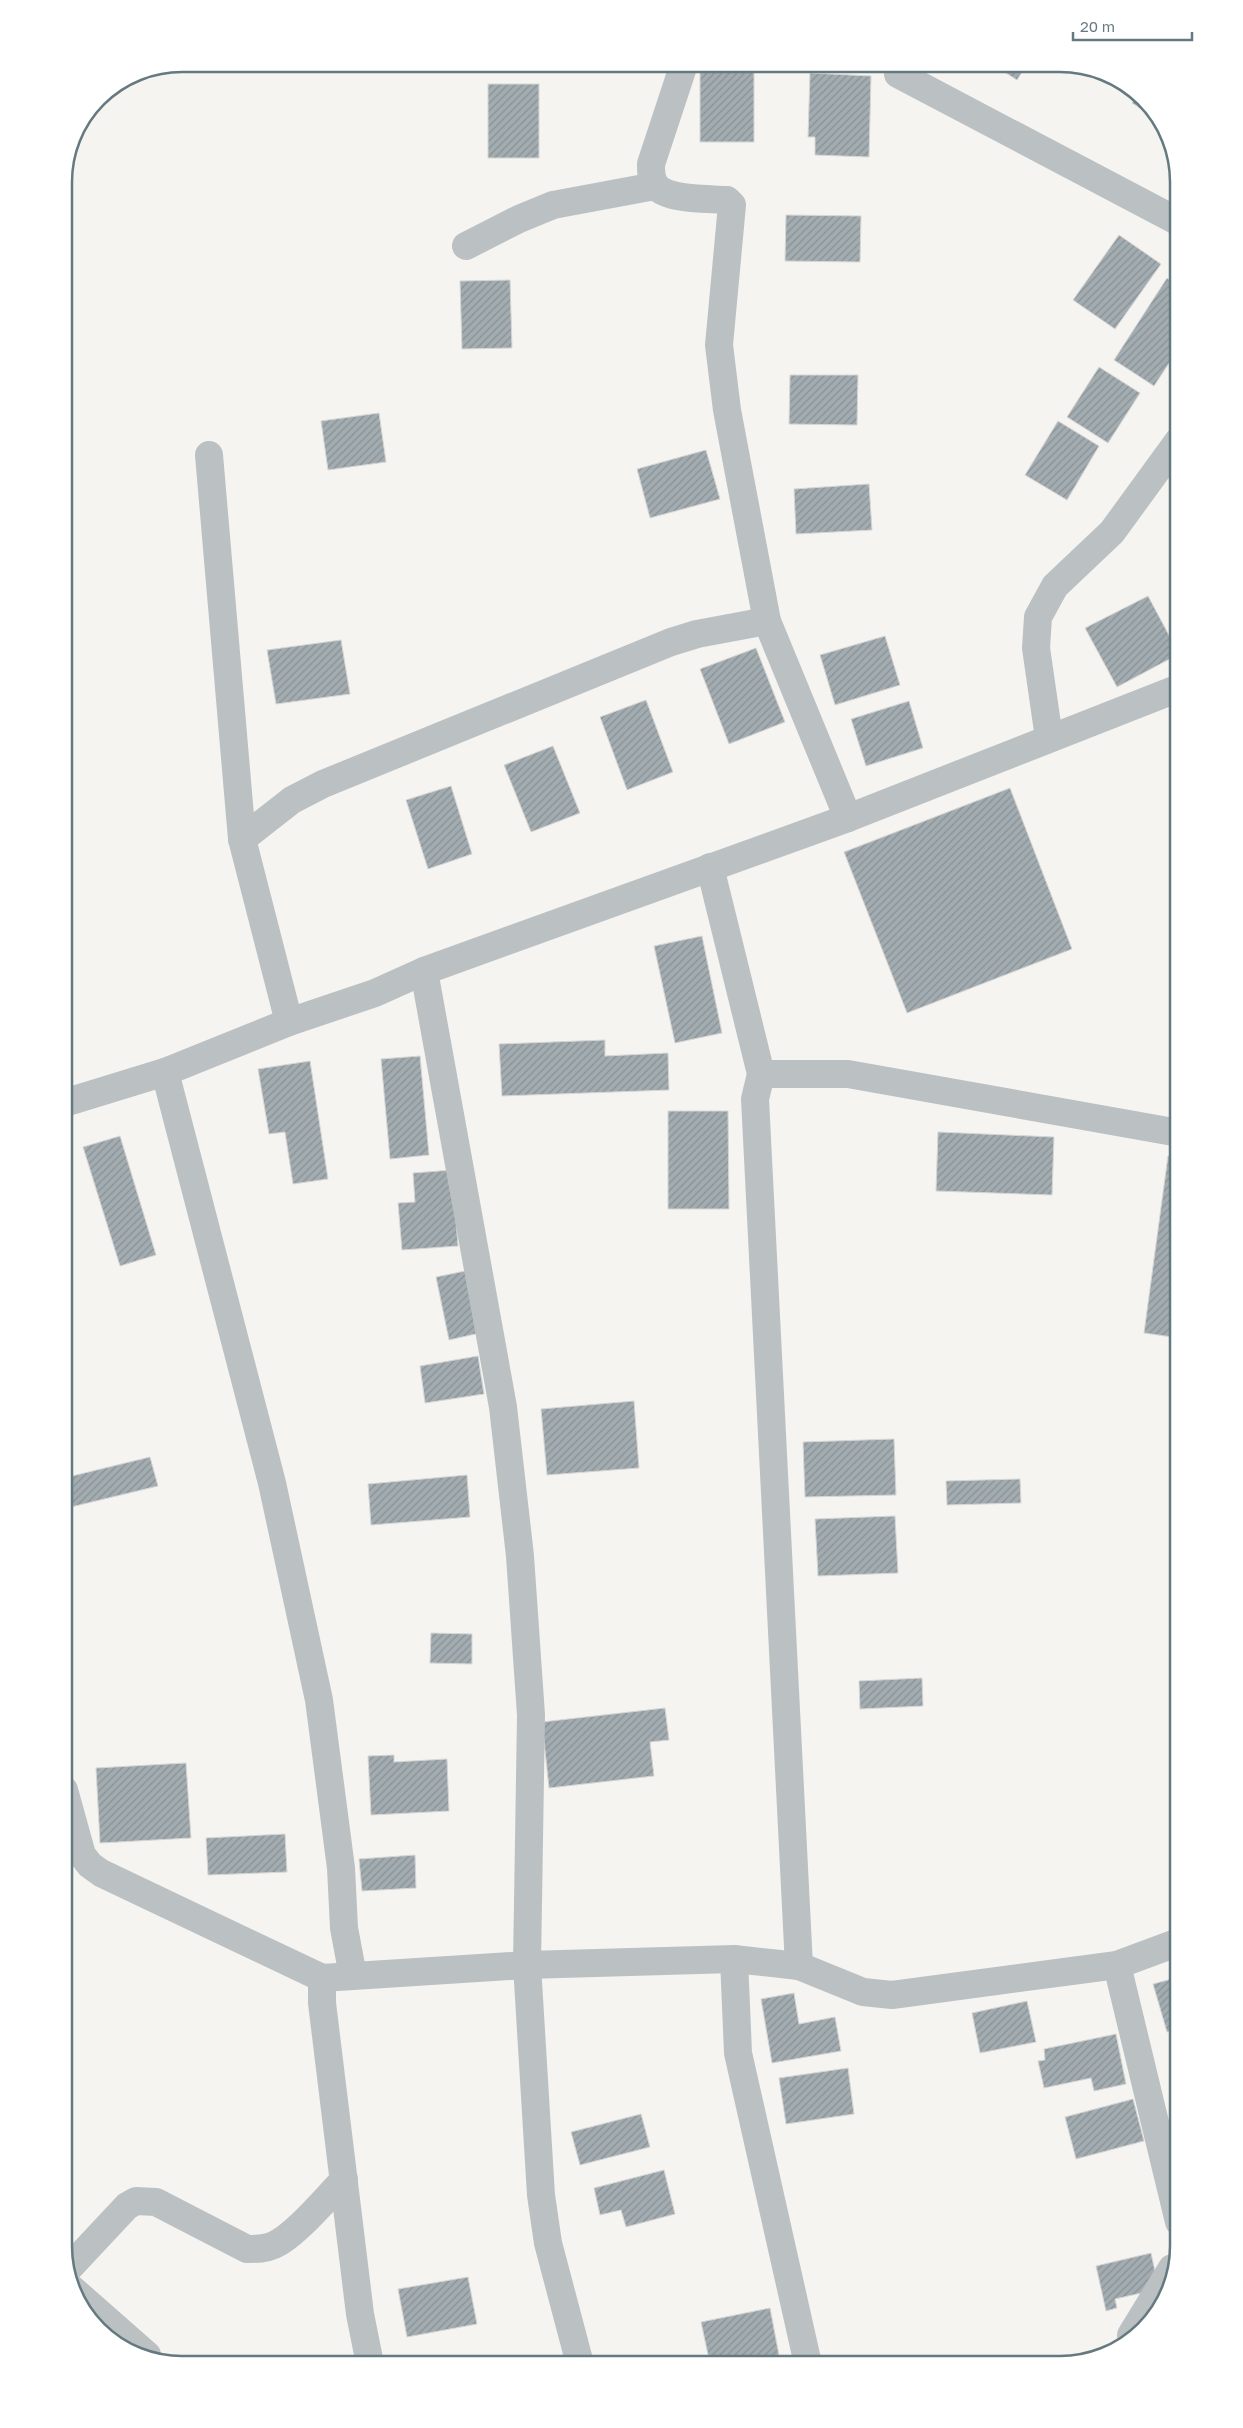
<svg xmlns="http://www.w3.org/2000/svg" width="1243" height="2428" font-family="'Golos Text',sans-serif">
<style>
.building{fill:url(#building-hatch);stroke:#d6d6d4}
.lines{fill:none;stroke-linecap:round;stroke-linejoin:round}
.minor{stroke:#bbc1c3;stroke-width:28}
.rim{fill:none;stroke:#657981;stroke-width:2.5}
</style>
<defs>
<pattern id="building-hatch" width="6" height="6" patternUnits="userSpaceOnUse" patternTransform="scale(1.25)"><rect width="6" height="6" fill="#a3adb1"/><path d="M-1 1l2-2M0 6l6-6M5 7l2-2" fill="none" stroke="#889295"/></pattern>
</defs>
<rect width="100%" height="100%" fill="#f5f4f1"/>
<g class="building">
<path d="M992 64H1027L1017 80Z"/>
<rect x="700" y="71" width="54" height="71"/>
<path d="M810 73 871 76 869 157 815 155V137H808Z"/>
<rect x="488" y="84" width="51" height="74"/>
<path d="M1138 95 1157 119 1132 103Z"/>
<path d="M786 215 861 216 860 262 785 261Z"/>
<path d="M1119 235 1161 264 1115 329 1073 300Z"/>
<path d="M1167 278 1179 287V348L1154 386 1114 360Z"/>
<path d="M510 280 512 348 462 349 460 281Z"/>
<path d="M1099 367 1140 393 1108 443 1067 417Z"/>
<path d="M790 375H858L857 425 789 424Z"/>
<path d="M379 413 386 462 328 470 321 421Z"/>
<path d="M1058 421 1099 446 1067 500 1025 475Z"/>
<path d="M706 450 720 499 650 518 637 469Z"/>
<path d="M869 484 872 530 796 534 794 489Z"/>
<path d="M1148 596 1179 654 1117 687 1085 628Z"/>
<path d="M885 636 900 685 835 705 820 655Z"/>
<path d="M341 640 350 694 276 704 267 650Z"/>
<path d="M756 648 785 722 729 744 700 669Z"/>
<path d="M646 700 673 772 627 790 600 717Z"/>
<path d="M909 701 923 748 866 766 851 719Z"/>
<path d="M553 746 580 813 531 832 504 765Z"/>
<path d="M451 786 472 854 428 869 406 800Z"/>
<path d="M1010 788 1072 949 907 1013 844 852Z"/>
<path d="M702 936 722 1033 675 1043 654 946Z"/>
<path d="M605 1040V1056L668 1053 669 1090 502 1096 499 1044Z"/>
<path d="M420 1056 429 1155 390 1159 381 1059Z"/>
<path d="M310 1061 328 1179 293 1184 285 1132 269 1134 258 1069Z"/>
<path d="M668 1111H728L729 1209H668Z"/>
<path d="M938 1132 1054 1137 1052 1195 936 1191Z"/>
<path d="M120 1136 156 1255 120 1266 83 1147Z"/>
<path d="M1168 1156 1179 1157V1338L1144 1333Z"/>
<path d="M452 1170 458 1246 402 1250 398 1203 415 1202 413 1173Z"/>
<path d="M470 1270 484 1332 449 1340 436 1277Z"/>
<path d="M478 1356 484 1394 425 1403 420 1366Z"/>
<path d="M634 1401 639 1468 547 1475 541 1409Z"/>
<path d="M894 1439 896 1495 805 1497 803 1442Z"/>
<path d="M150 1457 158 1486 71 1507 64 1478Z"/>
<path d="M467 1475 470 1517 371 1525 368 1484Z"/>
<path d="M1020 1479 1021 1503 947 1505 946 1481Z"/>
<path d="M895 1516 898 1573 818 1576 815 1519Z"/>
<path d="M431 1633 472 1634V1664L430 1663Z"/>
<path d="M922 1678 923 1706 860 1709 859 1681Z"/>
<path d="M665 1708 669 1740 650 1742 654 1776 549 1788 542 1722Z"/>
<path d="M394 1755V1762L447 1759 449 1811 371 1815 368 1756Z"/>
<path d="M186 1763 191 1838 100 1843 96 1768Z"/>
<path d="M285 1834 287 1872 208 1875 206 1838Z"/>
<path d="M415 1855 416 1888 362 1891 359 1859Z"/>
<path d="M1179 1977V2029L1167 2032 1153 1984Z"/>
<path d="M794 1993 799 2024 835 2017 841 2051 772 2063 761 1999Z"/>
<path d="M1027 2001 1036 2042 980 2053 972 2013Z"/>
<path d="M1116 2034 1126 2084 1094 2091 1091 2078 1044 2088 1038 2061 1045 2060 1044 2049Z"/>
<path d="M848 2068 854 2114 786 2124 779 2078Z"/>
<path d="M1133 2099 1144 2141 1076 2159 1065 2117Z"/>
<path d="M641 2114 650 2147 580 2165 571 2132Z"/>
<path d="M664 2170 675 2214 626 2227 621 2210 600 2215 594 2188Z"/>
<path d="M1151 2253 1159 2289 1115 2299 1117 2308 1106 2311 1096 2266Z"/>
<path d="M468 2277 477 2324 407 2337 398 2289Z"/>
<path d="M770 2308 779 2355 735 2364H710L701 2322Z"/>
</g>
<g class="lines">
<g class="minor">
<path d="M684 64 651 164C651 172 651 180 656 186 667 200 710 199 727 200L732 205 719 345 727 410 767 621 848 818"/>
<path d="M898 74 1179 222"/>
<path d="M466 246 519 219 553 205 655 186"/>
<path d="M209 455 242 839 289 1022"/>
<path d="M1049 738 1036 648 1038 617 1055 586 1112 532 1179 440"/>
<path d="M242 839 292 800 323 784 671 642 697 634 767 621"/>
<path d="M710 867 761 1074 755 1099 799 1966"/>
<path d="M424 971 503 1407 520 1556 531 1715 527 1965 541 2195 548 2243 580 2364"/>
<path d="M165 1072 272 1483 319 1700 341 1868 344 1928 353 1976"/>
<path d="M761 1074H848L1179 1133"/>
<path d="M64 1103 165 1072 289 1022 375 993 424 971 848 818 1179 688"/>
<path d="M64 1790 82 1855 90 1865 101 1873 322 1978 527 1965 734 1959 799 1966 863 1992 892 1995 1117 1965 1179 1942"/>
<path d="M734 1959 738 2053 808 2364"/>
<path d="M1117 1965 1179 2222"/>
<path d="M322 1978V2003L360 2314 370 2364"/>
<path d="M68 2269 127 2206 136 2201 156 2202 247 2249C257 2249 265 2249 274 2245 295 2236 327 2197 344 2180"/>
<path d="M72 2289 147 2355"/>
<path d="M1131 2335 1172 2268"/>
</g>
</g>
<path d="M0 0H1243V2428H0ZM182 72H1060A110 110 0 0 1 1170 182V2246A110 110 0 0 1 1060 2356H182A110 110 0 0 1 72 2246V182A110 110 0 0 1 182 72Z" fill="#fff" fill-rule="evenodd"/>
<path class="rim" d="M182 72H1060A110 110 0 0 1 1170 182V2246A110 110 0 0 1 1060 2356H182A110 110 0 0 1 72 2246V182A110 110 0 0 1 182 72Z"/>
<path d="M1073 32v8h119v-8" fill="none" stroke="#657981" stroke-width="2.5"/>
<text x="1080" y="32" font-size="15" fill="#657981" stroke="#ffffff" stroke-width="4" paint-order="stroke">20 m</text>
</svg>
